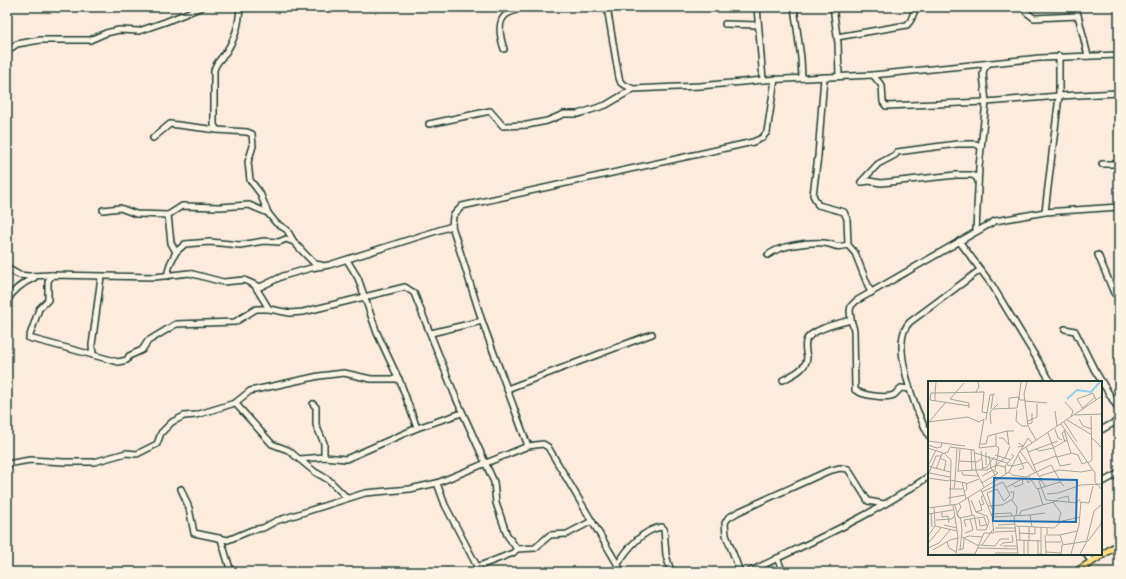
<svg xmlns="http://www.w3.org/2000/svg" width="1126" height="579" font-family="Mali,sans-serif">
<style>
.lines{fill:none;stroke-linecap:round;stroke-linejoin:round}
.minor-casing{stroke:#1f3d34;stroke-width:8}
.major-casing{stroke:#1f3d34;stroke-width:9}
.minor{stroke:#fcf5e5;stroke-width:5}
.major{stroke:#fedf80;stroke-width:6}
.inset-river{fill:none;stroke:#8dcfee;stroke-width:2}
.inset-road{fill:none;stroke:#a3a69a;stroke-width:1}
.view{fill:#1f6fb2;fill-opacity:0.15;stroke:#1f6fb2;stroke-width:2}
.inset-edge{fill:none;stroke:#1f3d34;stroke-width:2}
</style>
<rect width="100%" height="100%" fill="#fbecde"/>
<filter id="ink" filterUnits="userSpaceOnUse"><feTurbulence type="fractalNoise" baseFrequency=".025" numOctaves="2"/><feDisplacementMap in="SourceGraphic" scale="8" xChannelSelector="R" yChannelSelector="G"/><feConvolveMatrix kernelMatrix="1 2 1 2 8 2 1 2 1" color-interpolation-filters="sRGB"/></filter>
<g filter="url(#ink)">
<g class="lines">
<g class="minor-casing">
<g id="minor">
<path d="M240 7C239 24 236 37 226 52 222 58 216 62 214 70V125L217 130 247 132 252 134 253 146 248 162 250 180 260 193 268 213 276 223 287 230 294 242 304 253 315 264 321 265"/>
<path d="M607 7 619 78 621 83 633 89 700 86 763 80 873 75 1040 58 1119 55"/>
<path d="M757 7 763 80"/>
<path d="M794 7 801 58 802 78"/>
<path d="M833 7 838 43 839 76"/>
<path d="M1025 7 1026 12 1034 18 1078 16"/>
<path d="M1076 7 1088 56"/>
<path d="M725 24 758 25"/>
<path d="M837 37 907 25 911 20 916 7"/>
<path d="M504 49C501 40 496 21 507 14 512 11 517 11 521 7"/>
<path d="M7 51 17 44 40 40H90L106 33 119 30 139 31 165 22 202 7"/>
<path d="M873 75 882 86 883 102 886 106 986 102 1059 96 1119 93"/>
<path d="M824 77 818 156 813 195 818 205 844 212 847 219 848 245 855 253 871 293"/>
<path d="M429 124 490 111 503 126 527 125 547 121 564 114H578L606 105 633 89"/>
<path d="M153 138 170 124 217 130"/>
<path d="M1102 164H1119"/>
<path d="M861 182 878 164 895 155 897 152 957 144H976L981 147"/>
<path d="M863 182 869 181 881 183 956 175H972L976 177 978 181"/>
<path d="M103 210 120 208 136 214 168 215 182 206 220 207 249 205 268 213"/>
<path d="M1045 212 1059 96V56"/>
<path d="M168 215 171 243 176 252"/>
<path d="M452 226 482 321 528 446"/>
<path d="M976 230 979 167 986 102 983 74 984 69 988 64"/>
<path d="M959 241 992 285 1051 382"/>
<path d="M768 255C780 245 809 242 824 243 836 244 833 249 848 245"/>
<path d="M1098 255 1114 293 1119 296"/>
<path d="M347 260 358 278 377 333 401 384 417 428"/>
<path d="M7 268 19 275 28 276 52 275 155 277 189 273 223 282 244 280 260 287 283 276 311 268 329 265 452 226 453 216 462 206 753 142 762 138 767 132 775 79"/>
<path d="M52 275 48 281V300L39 309 29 338 93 355"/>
<path d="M167 276 170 264 176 252 185 244 210 242 240 245 264 241 279 242 286 239 294 242"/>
<path d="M101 277 92 345 93 355 118 362 127 360 129 356 142 350 148 341 176 324 235 322 256 309H269"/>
<path d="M255 286 269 309 290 313 303 312 405 287 414 293 456 398 494 482 496 503 507 535 517 549 513 553 477 567"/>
<path d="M7 303C10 292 24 282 34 278"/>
<path d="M7 319 8 324"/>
<path d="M1065 329 1075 331 1094 369 1119 410"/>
<path d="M431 333 482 321"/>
<path d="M783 380C792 375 807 369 807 357 806 353 805 346 806 341 810 329 840 323 851 320"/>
<path d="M507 389 652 334"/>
<path d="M910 389 901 388C899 390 896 393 894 395 885 399 862 395 855 390L854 330 851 320 850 311 851 306 856 301 995 221 1045 212 1119 207"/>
<path d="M235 403 272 444 288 450 315 472 329 480 347 498"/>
<path d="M313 404 316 407V425L324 443V457"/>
<path d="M1101 430 1119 420"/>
<path d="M929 436C917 413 888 342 910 322L980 270"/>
<path d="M300 459 324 457 346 459 417 428 462 413"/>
<path d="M7 464 30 460 64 462H94L126 453 137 454 157 444 161 433 172 422 184 416 196 415 235 403 250 391 319 376 344 373 371 379H399"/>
<path d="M437 483 445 505 480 572"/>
<path d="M1101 483 1119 473"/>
<path d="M181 489 189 508 194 533 228 540 252 530 263 528 276 521 365 493 410 489 437 483 528 446 543 444 548 447 622 572"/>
<path d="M221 539 231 572"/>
<path d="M517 549 535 548 550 535 567 534 592 521"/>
<path d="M1086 554 1092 562"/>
<path d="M777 558 783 572"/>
<path d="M618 564C627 549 643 529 662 527L664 529 666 555 671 572"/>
<path d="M740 572 726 535 725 523 728 518 738 512 828 471 840 468 848 469 868 501 884 504"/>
<path d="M749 572C810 542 874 515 929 476"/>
</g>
</g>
<g class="major-casing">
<path id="major" d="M1076 572 1119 544"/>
</g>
<use href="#minor" class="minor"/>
<use href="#major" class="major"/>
</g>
</g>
<g transform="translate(928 381)">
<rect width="174" height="174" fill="#fbecde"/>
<path class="inset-river" d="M139 18 149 9 163 11 172 1"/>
<path class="inset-road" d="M8 1 7 12H3L2 19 41 25M93 1 91 16 92 19H97M99 1 96 13 100 45 108 59M36 2 22 18 41 22V27M47 12 51 6 50 1M7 20V12L56 11 54 31 59 32 58 39M97 20 119 22M137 21 145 30 143 36M155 27 167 16M63 28 65 14M65 28 89 27 91 16 81 17V27M155 28 149 18 165 12 168 19M89 29 88 40 94 45H99M127 30 129 45M59 32 62 14 67 13M147 34 174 33M151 38 155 45 164 48M139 39 164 54M100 40 109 36V23M0 41 40 36 51 41 56 38 51 67 68 65M1 41 17 22M136 41 149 61M63 43 62 31 70 23M100 43 104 42V32M133 43 167 92V101L174 109M127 48 130 57 134 59M136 49 143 72M137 50 134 52 137 61M120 52 132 85 143 83M71 57H75L81 64M164 57 174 67M0 60 37 65M90 62 96 65 90 66M52 63H58L60 55 79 50M0 64 9 67 13 66 14 62M81 64 79 50H86M98 66 108 90M0 67 15 72M125 67 139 59M108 68 111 70 125 67M43 69 44 90M93 69 100 57 104 62M53 70 55 88M92 70 99 80M58 71V84M100 71 130 60M16 72 23 79 22 124M47 72 79 82M67 74 83 79M90 74 96 87 91 89M61 75 63 87 69 98M129 76 144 72 150 74 154 83 159 81M12 77 18 80 16 90M31 80 49 81 53 78M160 82 164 79 163 35M68 84 77 77 82 65M79 84 85 85 100 81 107 92M105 84 128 75M0 85 22 91M0 85 8 69M8 88 14 73 20 71 22 66 46 69 48 90 56 106M53 88 59 86 66 76M48 89H58L69 84 77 86M67 89 71 67 68 65V54M30 90 48 89M108 90 117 105M30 91 32 68M34 91 35 94 51 95M81 91 84 94 98 96 100 102 103 99M1 92 8 75H13M1 92 22 96M78 93 77 85 86 75 83 73M101 95 109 108 132 101 136 105M112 95 131 89 153 91 164 89M98 96 123 84 133 101M0 97 21 100M21 99 27 100 29 67M114 99 111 100 118 119 130 120M34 101 38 118M54 102 70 92 65 89 54 95M38 103 51 98M84 103 87 106 95 103 94 98M79 106 96 97M21 108H35M26 108 27 100 38 102 39 108 36 111M110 108 115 124M53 109 60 125 74 124 85 118 86 111H82M54 111 75 101 82 114 76 120M59 112 69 108 76 120M59 112 64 128H67M119 113 130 112 153 104 174 103M40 116 44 134M20 117 37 114M129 118 140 115 141 121M43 119 48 131 59 135 61 141 58 149H49L47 138M84 119 89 126 88 135M125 121 133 132 130 142M152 121 161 122 165 105M31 122 33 126 29 133 33 139 34 150 32 169M25 124 30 156 28 173M27 124 30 136 33 137M53 124 56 123 53 116 56 114M60 125 64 136 102 134 104 146M0 127 30 123 81 91 92 70 174 15M14 131V136L20 135 21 142M48 131 54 129 51 119M3 132 4 146M0 133 25 129M62 133 83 132 84 135M102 134 117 132M86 135 90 173M91 135 93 130 129 120 149 122 152 118M32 137 46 134 47 138M42 138 56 136 59 145M51 138 52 145 58 144M8 139 24 138 26 135M16 144 29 147M70 144 87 143M7 145 29 150M88 145 126 147 134 140 152 136M91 145 92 159M101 146V159M113 146V173M67 147H88M119 147V154H132L135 163M67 151 88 150M37 152 45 149 42 138 36 139 38 146M91 152 107 153V146M117 154 118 171M132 154 149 150M0 155 7 145 6 126M34 156 51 165M35 157 41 155 55 156M89 159 113 160M96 159V173M110 159V173H114M159 159 166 130 174 123M1 161 13 147M19 161 21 167 28 171M117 161H133M51 164 67 165 72 158H81M54 164 66 147M72 165 75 162 85 161 84 154M75 165H89M0 167 11 162 22 149M50 167 89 168M5 169 22 159 30 157M30 169 35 168 36 158M67 172H90M31 173H47M47 173 56 152H66L64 137M100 173V159M118 173V171L133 172M133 173 134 164 160 160 173 143 174 133M143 173 151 144 153 121M152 173 159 160"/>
<path class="view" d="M66 97 149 99 148 141 65 140Z"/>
<rect width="174" height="174" class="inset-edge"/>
</g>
<rect width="1126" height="579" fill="none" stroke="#fcf5e5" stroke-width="24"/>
<rect x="12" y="12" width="1102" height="555" fill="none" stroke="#1f3d34" stroke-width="1.5" filter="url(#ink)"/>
</svg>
